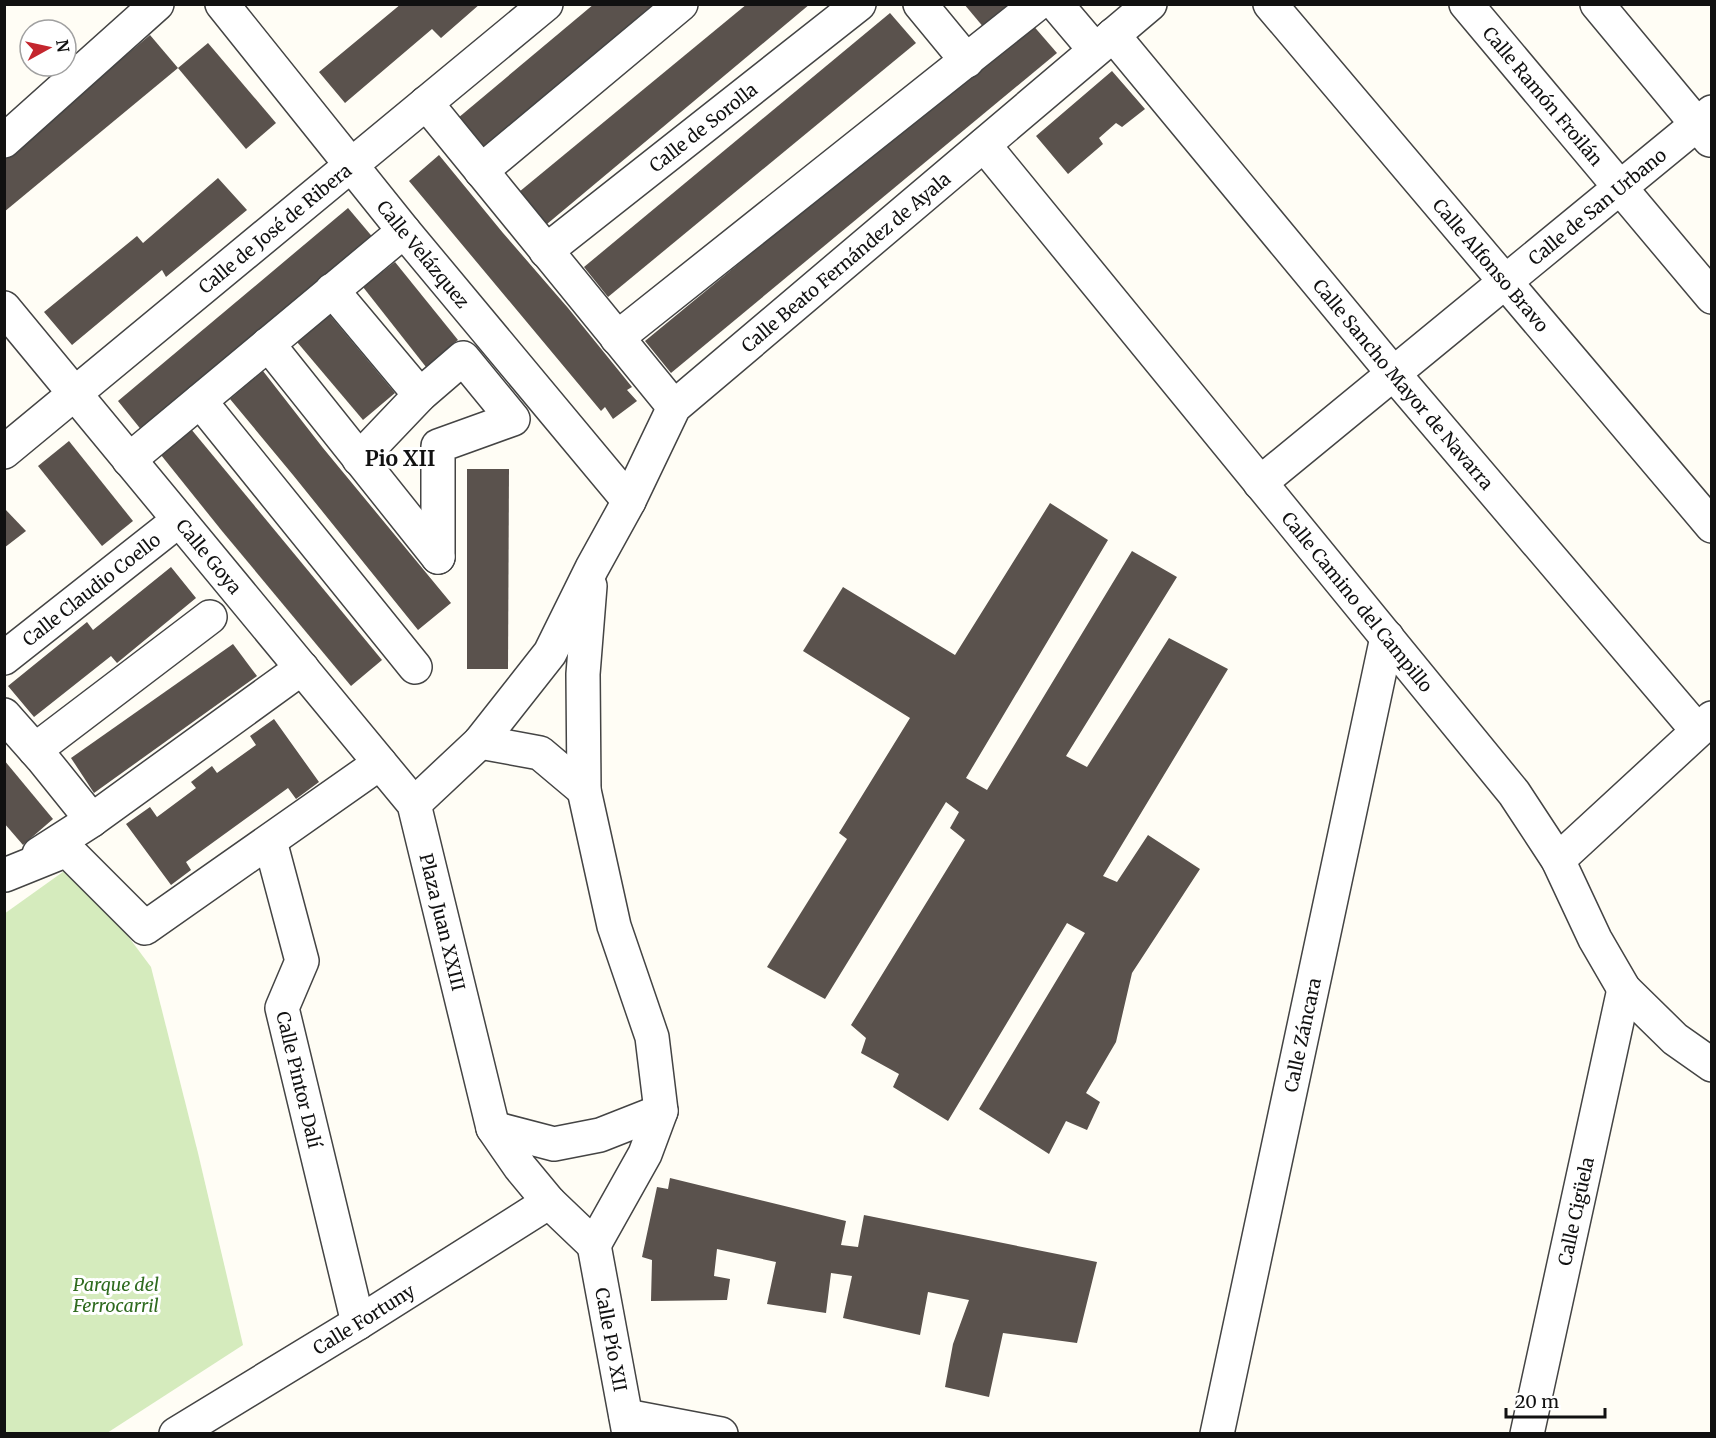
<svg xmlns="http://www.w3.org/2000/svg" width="1716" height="1438" font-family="Merriweather,serif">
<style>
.green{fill:#d5ebbd}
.building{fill:#5a524d}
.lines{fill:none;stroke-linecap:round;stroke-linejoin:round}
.minor-casing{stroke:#444;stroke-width:36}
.minor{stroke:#fff;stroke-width:33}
.labels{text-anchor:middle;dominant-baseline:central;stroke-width:6;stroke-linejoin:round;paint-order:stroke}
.street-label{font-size:18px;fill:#111;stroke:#fff}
.park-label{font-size:18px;font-style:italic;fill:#2f6b1f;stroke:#fff}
.quarter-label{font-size:21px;font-weight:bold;fill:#111;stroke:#fff}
</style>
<rect width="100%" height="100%" fill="#fffdf5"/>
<path class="green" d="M74 864 151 967 198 1153 243 1345 107 1433H5L4 914Z"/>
<g class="building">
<path d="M401 4H480L441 38 432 29 345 103 319 72Z"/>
<path d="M594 4H658L484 150 458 118Z"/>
<path d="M747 4H810L547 224 519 192Z"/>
<path d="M964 4H1014L985 29Z"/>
<path d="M890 13 916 43 608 297 584 267Z"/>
<path d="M1031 23 1057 53 671 373 645 341Z"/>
<path d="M150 35 178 68 4 212V158Z"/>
<path d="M208 43 276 123 246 149 178 68Z"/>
<path d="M1112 71 1145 109 1122 127 1116 123 1099 138 1103 144 1068 174 1036 136Z"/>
<path d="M439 155 503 233 568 308 632 387 627 390 637 401 613 419 605 407 601 411 409 181Z"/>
<path d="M218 178 247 210 166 277 162 270 72 345 44 312 137 236 143 243Z"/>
<path d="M348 208 375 240 143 432 118 401Z"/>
<path d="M395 262 458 340 426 367 363 287Z"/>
<path d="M329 314 395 393 363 420 297 342Z"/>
<path d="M263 371 323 448 451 603 418 630 293 475 230 399Z"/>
<path d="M191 429 382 660 351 686 222 531 161 455Z"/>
<path d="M69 441 133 521 102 546 38 466Z"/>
<path d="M467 469H509L508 669H467Z"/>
<path d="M1050 503 1108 540 966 778 987 790 1132 551 1177 577 1066 756 1087 767 1169 638 1228 669 1103 876 1117 882 1148 835 1200 869 1132 973 1116 1042 1086 1093 1100 1102 1087 1130 1066 1121 1049 1154 979 1109 1085 933 1067 923 948 1121 893 1087 899 1074 861 1053 866 1038 851 1025 965 840 950 828 959 812 946 802 825 999 767 967 847 839 839 833 910 718 803 651 843 587 955 655Z"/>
<path d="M4 508 26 531 4 548Z"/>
<path d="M171 567 196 598 117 663 111 656 34 717 8 686 87 622 93 630Z"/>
<path d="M233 644 257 676 94 793 71 758Z"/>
<path d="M274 719 319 782 296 799 288 788 186 862 191 870 171 885 126 824 150 807 157 817 196 788 191 782 212 766 217 773 256 745 250 736Z"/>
<path d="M4 760 53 819 23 845 4 823Z"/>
<path d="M670 1178 846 1221 841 1245 858 1247 864 1215 1097 1262 1077 1343 1003 1333 989 1397 945 1387 953 1344 969 1300 928 1292 920 1335 843 1318 852 1276 831 1273 826 1313 767 1304 776 1262 717 1249 714 1276 730 1279 727 1300 651 1301 652 1260 642 1257 657 1187 668 1189Z"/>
</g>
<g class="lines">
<g class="minor-casing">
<g id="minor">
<path id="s1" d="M222 4 404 231 629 501"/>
<path d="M920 4 967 61"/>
<path d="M1056 4 1095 50"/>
<path id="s2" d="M1270 4 1712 526"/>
<path id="s3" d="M1466 4 1712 297"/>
<path d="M1597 4 1710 140"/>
<path id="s4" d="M1113 35 1393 373 1697 730"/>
<path d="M426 103 674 407"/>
<path d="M4 141 157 4"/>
<path id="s5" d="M984 145 1514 793 1558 860 1595 939 1624 989 1675 1039 1712 1065"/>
<path d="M481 171 681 4"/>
<path id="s6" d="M546 251 859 4"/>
<path d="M332 290 420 395"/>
<path id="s7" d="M4 308 414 804 493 1128 520 1167 549 1202 594 1245"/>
<path d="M617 338 1037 4"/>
<path d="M268 344 438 557"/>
<path d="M200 401 415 667"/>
<path id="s8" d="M4 452 546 4"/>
<path d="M359 459 420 395 463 358 513 419 438 446V557"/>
<path d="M129 460 404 231"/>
<path id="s9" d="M1260 483 1712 112"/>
<path d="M590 586 583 674 584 790 614 926 652 1037 661 1111 645 1154 594 1245"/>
<path id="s10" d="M4 658 179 520"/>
<path d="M4 715 42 758 92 820"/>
<path d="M480 742 540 753 584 790"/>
<path d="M35 750 210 617"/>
<path id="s11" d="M414 804 480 742 550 653 592 568 629 501 674 407 1150 4"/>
<path id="s12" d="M270 841 302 961 282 1008 358 1323"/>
<path d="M39 854 92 820 302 668"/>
<path d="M1558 860 1712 718"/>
<path d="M4 874 5 875 67 850 145 928 380 763"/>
<path d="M493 1128 554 1144 600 1135 661 1111"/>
<path id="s13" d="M594 1245 629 1434"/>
<path d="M626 1416 721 1434"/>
<path id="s14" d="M176 1434 358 1323 549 1202"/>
<path id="s15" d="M1217 1434 1387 637"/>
<path id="s16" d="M1527 1434 1624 989"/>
</g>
</g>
<use href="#minor" class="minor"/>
</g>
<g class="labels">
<g class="street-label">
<text stroke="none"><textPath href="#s3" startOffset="120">Calle Ramón Froilán</textPath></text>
<text stroke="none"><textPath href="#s6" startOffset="200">Calle de Sorolla</textPath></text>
<text stroke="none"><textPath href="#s9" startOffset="436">Calle de San Urbano</textPath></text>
<text stroke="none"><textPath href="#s8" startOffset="351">Calle de José de Ribera</textPath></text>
<text stroke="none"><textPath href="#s1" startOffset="321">Calle Velázquez</textPath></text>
<text stroke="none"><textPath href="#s11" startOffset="704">Calle Beato Fernández de Ayala</textPath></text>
<text stroke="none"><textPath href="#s2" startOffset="342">Calle Alfonso Bravo</textPath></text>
<text stroke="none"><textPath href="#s4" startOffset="454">Calle Sancho Mayor de Navarra</textPath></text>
<text stroke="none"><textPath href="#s7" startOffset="322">Calle Goya</textPath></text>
<text stroke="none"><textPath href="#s10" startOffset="111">Calle Claudio Coello</textPath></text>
<text stroke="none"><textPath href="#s5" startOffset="590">Calle Camino del Campillo</textPath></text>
<text stroke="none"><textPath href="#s7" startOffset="765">Plaza Juan XXIII</textPath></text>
<text stroke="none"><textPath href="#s15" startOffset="408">Calle Záncara</textPath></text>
<text stroke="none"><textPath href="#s12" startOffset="249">Calle Pintor Dalí</textPath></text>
<text stroke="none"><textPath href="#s16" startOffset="228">Calle Cigüela</textPath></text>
<text stroke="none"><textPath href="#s14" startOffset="220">Calle Fortuny</textPath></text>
<text stroke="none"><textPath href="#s13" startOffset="96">Calle Pío XII</textPath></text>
</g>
<g class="park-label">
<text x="116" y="1284">Parque del<tspan x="116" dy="21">Ferrocarril</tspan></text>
</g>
<g class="quarter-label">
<text x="400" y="458">Pio XII</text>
</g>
</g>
<rect width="1716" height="1438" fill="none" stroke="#111111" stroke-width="12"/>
<g transform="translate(48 48) rotate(82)"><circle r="28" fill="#ffffff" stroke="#a0a0a0" stroke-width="1.5"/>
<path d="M0-4.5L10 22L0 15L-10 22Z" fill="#c4262e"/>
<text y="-9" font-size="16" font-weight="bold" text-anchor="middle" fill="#111111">N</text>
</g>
<path d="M1506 1408v9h99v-9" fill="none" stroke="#111111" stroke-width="3"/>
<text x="1515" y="1408" font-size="18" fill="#111111" stroke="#ffffff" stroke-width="4.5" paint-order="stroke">20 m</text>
</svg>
